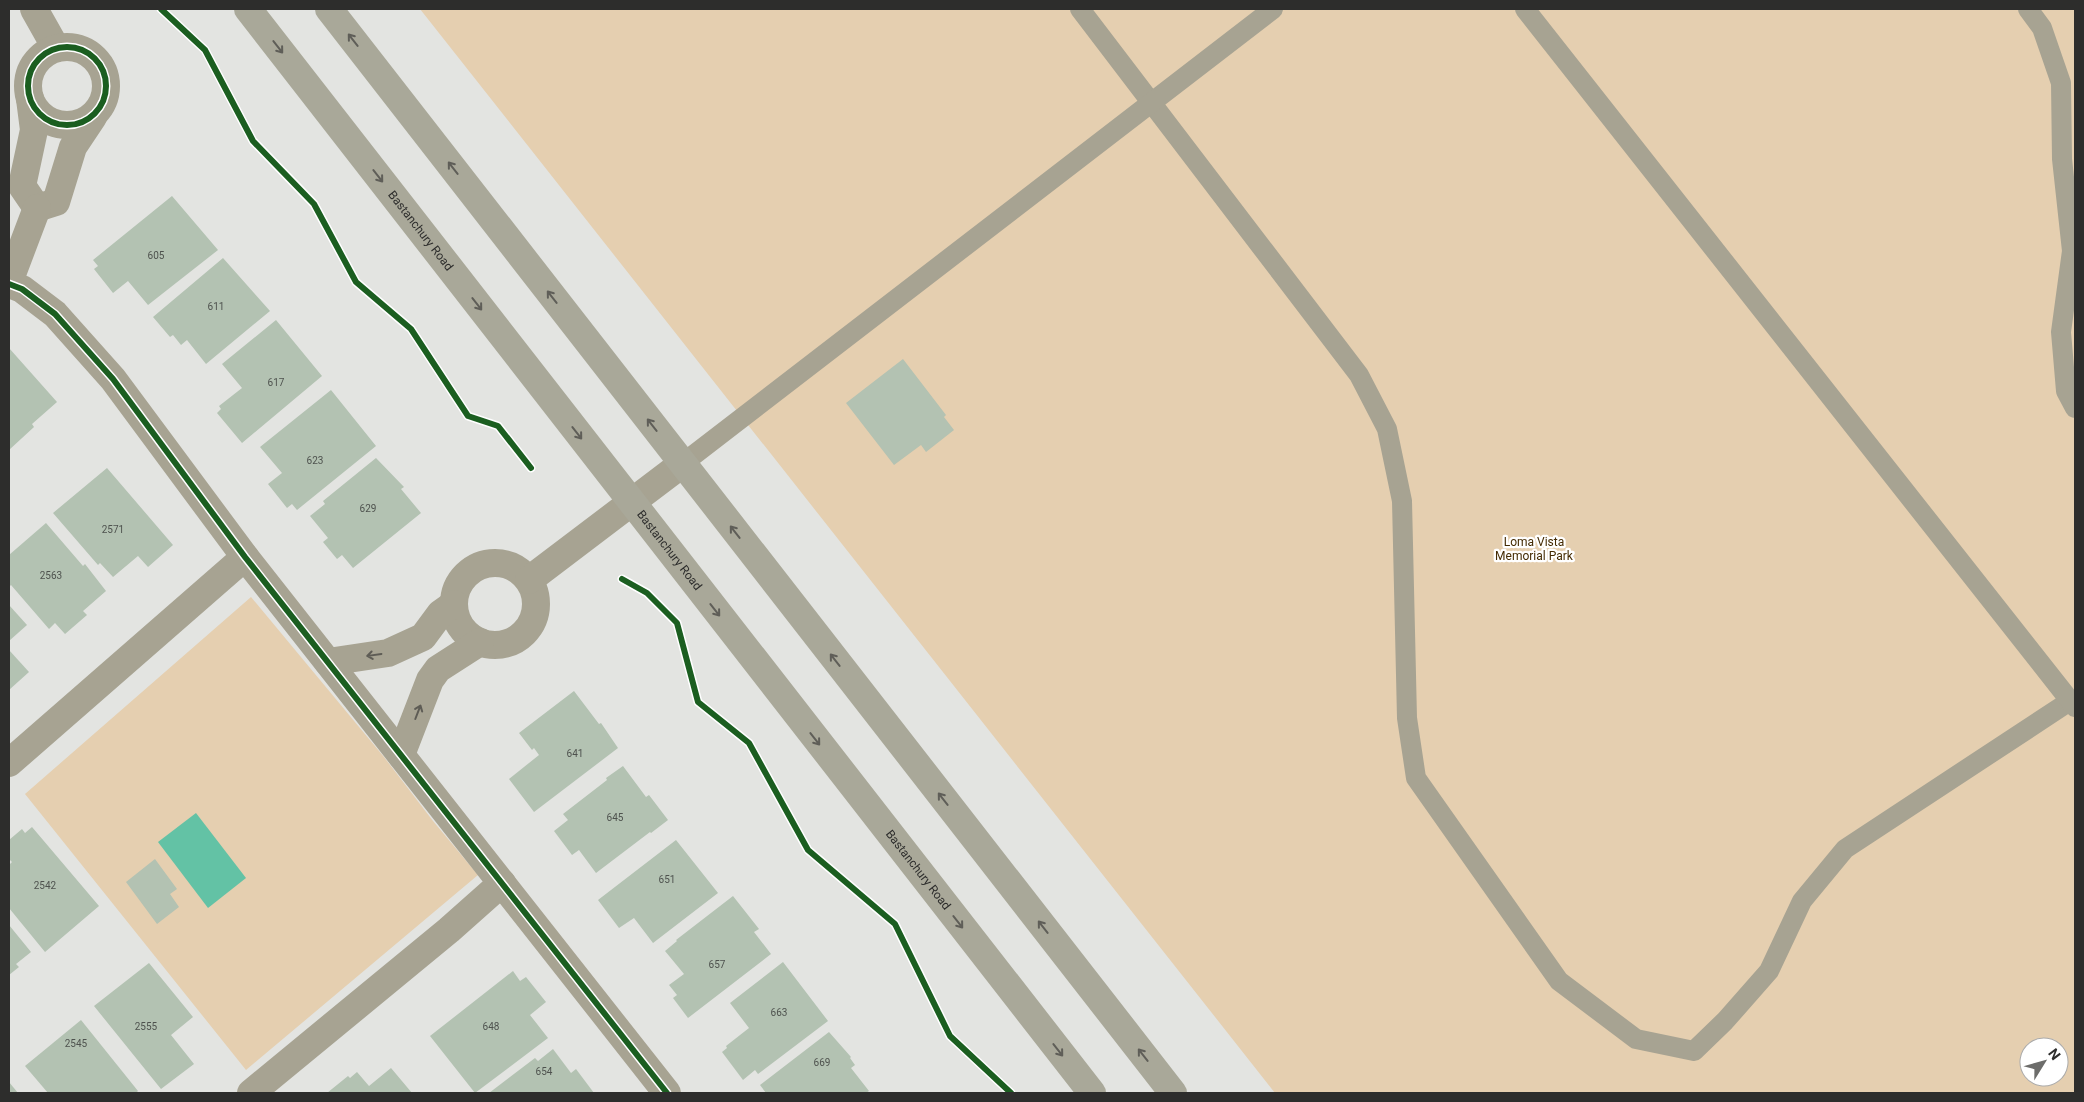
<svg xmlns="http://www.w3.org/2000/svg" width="2084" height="1102" font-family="Roboto,sans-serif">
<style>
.green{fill:#e5cfb0;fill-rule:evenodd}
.water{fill:#63c2a5}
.building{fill:#b3c2b2}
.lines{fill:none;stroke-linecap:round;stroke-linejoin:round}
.path{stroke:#adaca0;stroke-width:3;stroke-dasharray:2.5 2.5;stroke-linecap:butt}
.lane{stroke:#a7a392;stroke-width:20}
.street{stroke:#a7a392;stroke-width:28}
.primary{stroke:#a9a899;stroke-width:28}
.cycleway-casing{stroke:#fff;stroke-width:9}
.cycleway{stroke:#1b5e20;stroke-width:6}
.oneway{stroke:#5f5e58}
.oneway2{stroke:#5e5c55}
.labels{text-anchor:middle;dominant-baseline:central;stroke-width:4.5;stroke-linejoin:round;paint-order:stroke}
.number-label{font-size:10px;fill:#4e524e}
.street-label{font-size:12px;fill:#2d2d2c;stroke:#fff}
.park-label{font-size:12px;fill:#442b03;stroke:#fff}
</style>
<rect width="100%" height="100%" fill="#e3e4e1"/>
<g class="green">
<path d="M420 9H2075V1093H1275ZM2029 1047H2059V1077H2029Z"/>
<path d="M251 597 384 757 433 821 478 875 246 1070 25 794Z"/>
</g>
<path class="water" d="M196 813 246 878 208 908 158 842Z"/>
<g class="building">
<path d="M172 196 218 250 148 305 128 281 113 293 94 269 98 266 93 260Z"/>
<path d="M223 258 270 311 206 364 187 340 181 345 173 335 170 337 153 317Z"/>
<path d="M276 320 322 376 242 443 217 413 221 409 219 406 242 388 222 364Z"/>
<path d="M9 348 57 402 32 424 34 427 9 450Z"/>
<path d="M903 359 946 415 944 417 954 430 926 452 921 445 894 465 846 403Z"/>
<path d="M331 390 376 446 297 510 292 504 287 508 268 484 282 473 260 447Z"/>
<path d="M376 458 404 487 401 489 421 513 353 568 342 555 337 559 323 542 328 538 310 516 325 504 323 501Z"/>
<path d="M107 468 173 545 148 567 138 556 113 577 100 563 98 565 53 513Z"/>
<path d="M46 523 83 566 85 564 106 591 83 611 87 615 65 634 55 623 49 629 11 585 9 587V555Z"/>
<path d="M9 605 27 625 9 641Z"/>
<path d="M9 650 29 672 9 690Z"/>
<path d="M574 691 599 724 601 723 618 748 534 812 509 779 539 755 534 748 532 750 519 733Z"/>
<path d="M623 766 646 797 649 795 668 820 651 833 650 832 596 873 579 850 572 855 554 831 568 820 563 814 607 780 606 778Z"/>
<path d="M32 827 99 906 45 952 9 908V865L12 862 9 859V840L22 829 25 833Z"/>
<path d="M676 840 718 893 653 943 634 918 619 928 598 900Z"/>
<path d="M155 859 177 889 170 894 179 907 157 924 126 882Z"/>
<path d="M733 896 759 929 754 932 771 954 688 1018 673 998 677 995 669 985 684 974 665 951 677 941 676 940Z"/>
<path d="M9 925 31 952 16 964 19 967 9 975Z"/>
<path d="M783 962 828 1021 758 1074 755 1070 743 1080 722 1052 727 1048 726 1046 749 1028 730 1003Z"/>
<path d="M149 963 193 1017 171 1035 194 1064 161 1089 94 1006Z"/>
<path d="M513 971 520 981 526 977 546 1002 530 1015 548 1038 475 1093 430 1036Z"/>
<path d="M81 1020 138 1091 136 1093H48L25 1066Z"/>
<path d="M829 1032 851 1057 850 1058 855 1065 851 1068 869 1091 866 1093H766L760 1085Z"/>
<path d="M553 1049 571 1073 576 1069 594 1093H489L535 1058 538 1061Z"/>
<path d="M391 1068 412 1093H327L348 1076 350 1078 357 1072 369 1086Z"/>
<path d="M9 1082 18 1093H9Z"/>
</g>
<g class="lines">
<g class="path">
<path d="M161 9 205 50 253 141 314 204 356 282 411 329 468 416 498 426 531 468"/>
<path d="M622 579 647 593 677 623 698 702 749 743 808 850 895 924 950 1036 1011 1093"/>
</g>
<g class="lane">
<path d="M1080 9 1359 375 1387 429 1402 501 1407 718 1416 778 1559 981 1636 1039 1694 1051 1725 1021 1769 971 1802 901 1845 849 2070 701"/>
<path d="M1525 9 2075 707"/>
<path d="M2028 9 2042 28 2061 83 2062 159 2072 251 2061 332 2066 391 2075 408"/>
<path d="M682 464 1273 9"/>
</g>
<g class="street">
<path d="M34 9 56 48"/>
<circle cx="67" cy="86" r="39"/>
<path d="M30 99 34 130 22 186 37 208"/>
<path d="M37 208 56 202 73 147 93 117"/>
<path d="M9 282 37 208"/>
<path d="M9 284 22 289 55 314 113 379 245 557 667 1093"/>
<circle cx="495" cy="604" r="41"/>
<path d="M529 580 682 464"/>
<path d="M328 662 388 653 423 637 440 614 454 604"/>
<path d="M401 755 430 680 438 669 480 642"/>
<path d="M9 763 245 557"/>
<path d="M251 1093 449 930 502 883"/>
</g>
<g class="primary">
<path id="s1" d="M248 9 1092 1093"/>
<path d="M329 9 1173 1093"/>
</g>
<g class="cycleway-casing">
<g id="cycleway">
<path d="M161 9 205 50 253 141 314 204 356 282 411 329 468 416 498 426 531 468"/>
<circle cx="67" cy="86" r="39"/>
<path d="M9 284 22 289 55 314 113 379 245 557 667 1093"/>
<path d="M622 579 647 593 677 623 698 702 749 743 808 850 895 924 950 1036 1011 1093"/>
</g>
</g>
<use href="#cycleway" class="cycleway"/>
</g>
<defs><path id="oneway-shaft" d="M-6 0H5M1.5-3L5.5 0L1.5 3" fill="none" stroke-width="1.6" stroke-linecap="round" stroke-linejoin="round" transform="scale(1.25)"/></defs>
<g class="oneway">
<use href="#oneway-shaft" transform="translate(353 40) rotate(-128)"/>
<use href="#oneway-shaft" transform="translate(278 47) rotate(52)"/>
<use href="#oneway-shaft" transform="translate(453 168) rotate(-128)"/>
<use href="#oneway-shaft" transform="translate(378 176) rotate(52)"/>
<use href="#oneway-shaft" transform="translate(552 297) rotate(-128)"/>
<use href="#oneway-shaft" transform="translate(477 304) rotate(52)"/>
<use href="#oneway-shaft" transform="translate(652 425) rotate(-128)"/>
<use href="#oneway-shaft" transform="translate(577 433) rotate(52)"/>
<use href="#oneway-shaft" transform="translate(735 532) rotate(-128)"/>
<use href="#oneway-shaft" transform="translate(715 610) rotate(52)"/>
<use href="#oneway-shaft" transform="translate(835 660) rotate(-128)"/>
<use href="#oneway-shaft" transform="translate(815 739) rotate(52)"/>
<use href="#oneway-shaft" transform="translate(943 799) rotate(-128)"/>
<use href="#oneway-shaft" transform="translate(958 922) rotate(52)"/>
<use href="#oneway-shaft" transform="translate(1043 927) rotate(-128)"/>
<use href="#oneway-shaft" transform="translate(1058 1050) rotate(52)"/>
<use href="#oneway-shaft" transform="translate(1143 1055) rotate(-128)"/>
</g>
<g class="oneway2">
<use href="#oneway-shaft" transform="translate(374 655) rotate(172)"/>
<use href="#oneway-shaft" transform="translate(418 712) rotate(-69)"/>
</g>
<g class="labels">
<g class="number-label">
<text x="156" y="255">605</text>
<text x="216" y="306">611</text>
<text x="276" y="382">617</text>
<text x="315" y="460">623</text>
<text x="368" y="508">629</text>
<text x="113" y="529">2571</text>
<text x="51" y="575">2563</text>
<text x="575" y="753">641</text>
<text x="615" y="817">645</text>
<text x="667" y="879">651</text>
<text x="45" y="885">2542</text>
<text x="717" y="964">657</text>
<text x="779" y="1012">663</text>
<text x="146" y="1026">2555</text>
<text x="491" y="1026">648</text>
<text x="76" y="1043">2545</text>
<text x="822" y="1062">669</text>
<text x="544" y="1071">654</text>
</g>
<g class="street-label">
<text stroke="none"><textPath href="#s1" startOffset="281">Bastanchury Road</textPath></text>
<text stroke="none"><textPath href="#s1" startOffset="686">Bastanchury Road</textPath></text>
<text stroke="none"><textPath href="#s1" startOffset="1091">Bastanchury Road</textPath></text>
</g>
<g class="park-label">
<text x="1534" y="542">Loma Vista<tspan x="1534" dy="14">Memorial Park</tspan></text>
</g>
</g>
<rect width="2084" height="1102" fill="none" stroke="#2d2d2c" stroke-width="20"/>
<g transform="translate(2044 1062) rotate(53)"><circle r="24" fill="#ffffff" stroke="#ababab"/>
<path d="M0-4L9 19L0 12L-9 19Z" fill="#6d6d6b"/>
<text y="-8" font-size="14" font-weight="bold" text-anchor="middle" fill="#2d2d2c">N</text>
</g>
</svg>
